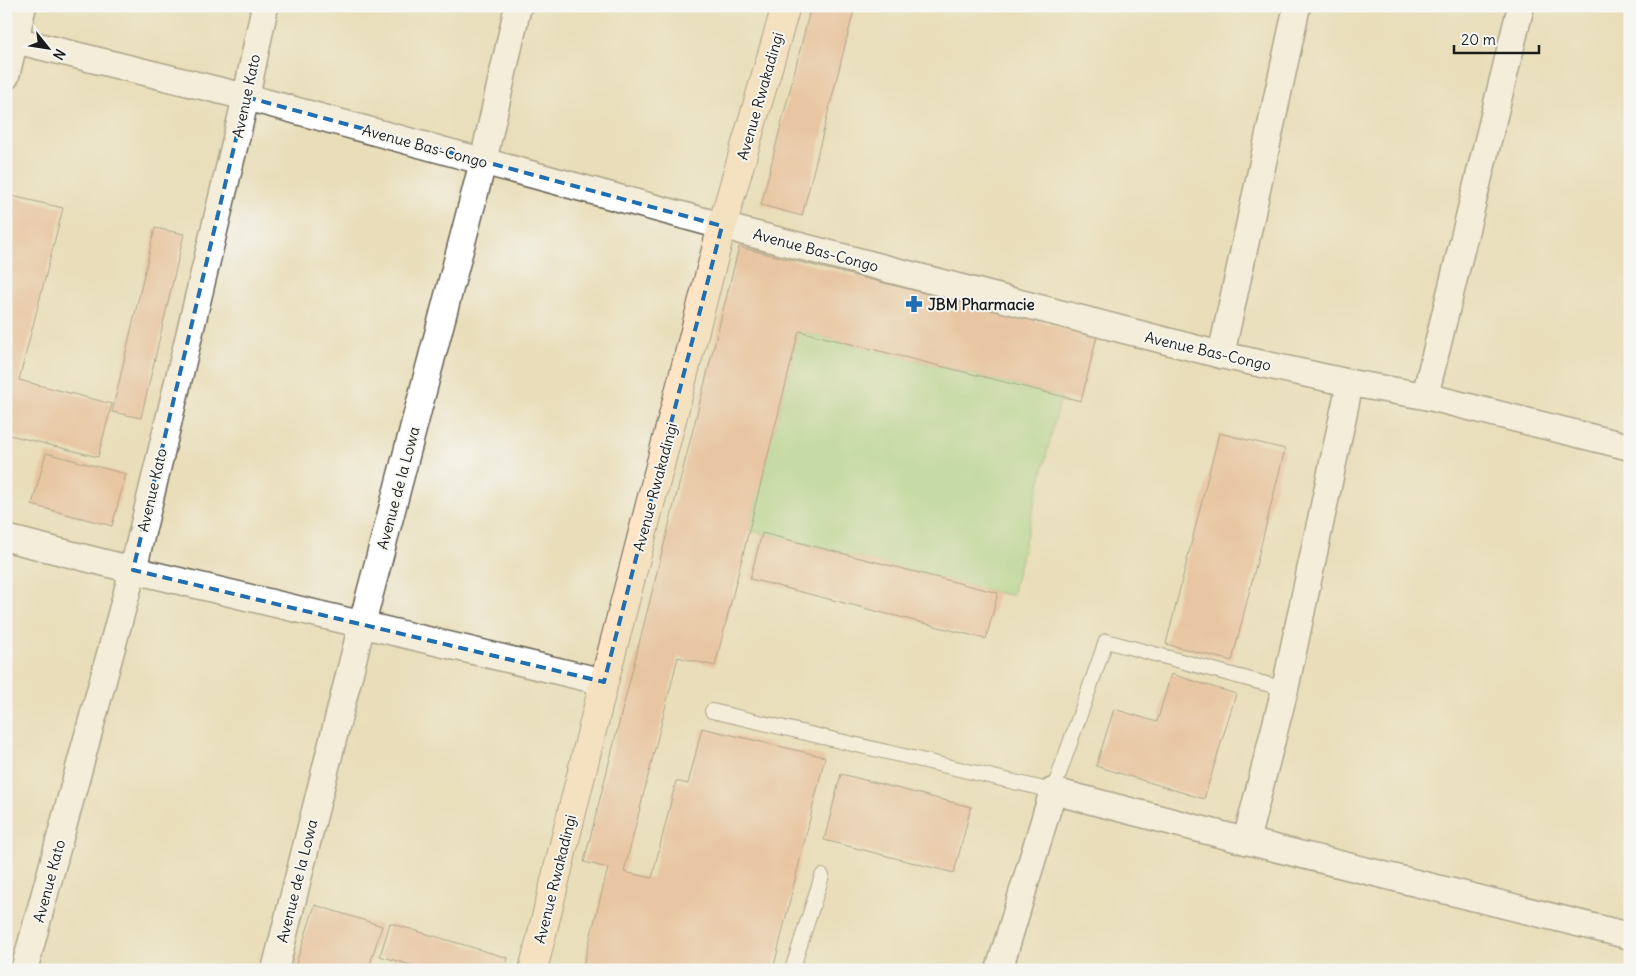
<svg xmlns="http://www.w3.org/2000/svg" width="1636" height="976" font-family="Delius,sans-serif">
<style>
.green{fill:#99d58a;stroke:#5a7853}
.building{fill:#e7a787}
.lines{fill:none;stroke-linecap:round;stroke-linejoin:round}
.lane-casing{stroke:#646053;stroke-width:16}
.street-casing{stroke:#646053;stroke-width:29}
.secondary-casing{stroke:#646053;stroke-width:30}
.lane{stroke:#fff;stroke-width:14}
.street{stroke:#fff;stroke-width:26}
.secondary{stroke:#ffe4c6;stroke-width:28}
.marked{fill:none;stroke:#1f6fb2;stroke-width:4;stroke-dasharray:10 6;stroke-linejoin:round}
.labels{text-anchor:middle;dominant-baseline:central;stroke-width:4;stroke-linejoin:round;paint-order:stroke}
.street-label{font-size:15px;fill:#1c1c1c;stroke:#f6f6f2}
.poi-label{font-size:15px;font-weight:bold;fill:#1c1c1c;stroke:#f6f6f2;text-anchor:start}
</style>
<rect width="100%" height="100%" fill="#f6f6f2"/>
<filter id="ink" filterUnits="userSpaceOnUse"><feTurbulence type="fractalNoise" baseFrequency=".02" numOctaves="2"/><feDisplacementMap in="SourceGraphic" scale="10" xChannelSelector="R" yChannelSelector="G"/><feConvolveMatrix kernelMatrix="1 2 1 2 8 2 1 2 1" color-interpolation-filters="sRGB"/></filter>
<filter id="wash" filterUnits="userSpaceOnUse"><feTurbulence type="fractalNoise" baseFrequency=".0096" numOctaves="4" result="noise"/><feDisplacementMap in="SourceGraphic" scale="20" xChannelSelector="R" yChannelSelector="G"/><feGaussianBlur stdDeviation="1.12" result="paint"/><feColorMatrix in="noise" values="0 0 0 0 0 0 0 0 0 0 0 0 0 0 0 0 0 1.4 0 .05"/><feComposite in="paint" operator="in"/></filter>
<g filter="url(#wash)">
<rect width="100%" height="100%" fill="#e9deb9"/>
<path class="green" d="M799 331 1061 396 1012 595 998 593 749 530Z"/>
<g id="blocks">
<g class="building">
<path d="M811 6H855L802 216 761 205Z"/>
<path d="M12 196 63 208 19 380 112 404 98 457 6 434V217Z"/>
<path d="M155 228 184 234 141 418 112 412Z"/>
<path d="M739 247 1097 336 1081 401 799 331 715 666 678 657 624 872 652 878 676 781 688 784 702 728 825 757 773 970H582L608 868 584 862Z"/>
<path d="M1219 433 1285 449 1232 661 1166 644Z"/>
<path d="M46 453 126 474 112 526 32 505Z"/>
<path d="M762 533 998 593 986 639 750 579Z"/>
<path d="M1171 674 1236 694 1204 799 1096 766 1114 709 1157 722Z"/>
<path d="M841 774 971 807 954 873 824 840Z"/>
<path d="M315 905 382 926 368 970H294Z"/>
<path d="M390 923 508 958 505 970H428L380 956Z"/>
<path d="M377 966 389 969V970H376Z"/>
</g>
</g>
</g>
<g filter="url(#ink)">
<use href="#blocks" fill-opacity="0" stroke="#646053" stroke-width="1"/>
<g class="lines">
<g class="lane-casing">
<g id="lane">
<path d="M712 711 1053 791 1106 641 1285 689"/>
<path d="M792 970 822 876"/>
</g>
</g>
<g class="street-casing">
<g id="street">
<path d="M6 38 246 97 722 226 1221 355 1350 383 1425 396 1630 447"/>
<path d="M6 76 23 6"/>
<path d="M1221 355 1297 6"/>
<path d="M1425 396 1521 6"/>
<path d="M6 538 133 570 604 682"/>
<path d="M1246 841 1285 689 1350 383"/>
<path d="M24 970 133 570 246 97 265 6"/>
<path d="M275 970 362 624 483 162 518 6"/>
<path d="M999 970 1053 791 1246 841 1630 936"/>
</g>
</g>
<g class="secondary-casing">
<path id="secondary" d="M533 970 604 682 722 226 786 6"/>
</g>
<use href="#lane" class="lane"/>
<use href="#street" class="street"/>
<use href="#secondary" class="secondary"/>
</g>
</g>
<path d="M0 0H1636V976H0ZM246 97 722 226 604 682 133 570Z" fill="#e9deb9" fill-opacity=".55" fill-rule="evenodd"/>
<path class="marked" d="M246 97 722 226 604 682 133 570Z"/>
<defs>
<g id="pharmacy-bare" transform="scale(1.35)"><path d="M-2-6h4v4h4v4h-4v4h-4v-4h-4v-4h4Z" fill="#1f6fb2" stroke="#f6f6f2" stroke-width="2.5" paint-order="stroke"/></g>
</defs>
<g fill-rule="evenodd">
<use href="#pharmacy-bare" x="914" y="304"/>
</g>
<g class="labels">
<g class="street-label">
<text transform="translate(246 96) rotate(-78)">Avenue Kato</text>
<text transform="translate(760 96) rotate(-74)">Avenue Rwakadingi</text>
<text transform="translate(425 146) rotate(15)">Avenue Bas-Congo</text>
<text transform="translate(816 250) rotate(15)">Avenue Bas-Congo</text>
<text transform="translate(1208 351) rotate(13)">Avenue Bas-Congo</text>
<text transform="translate(655 487) rotate(-75)">Avenue Rwakadingi</text>
<text transform="translate(398 488) rotate(-75)">Avenue de la Lowa</text>
<text transform="translate(152 490) rotate(-77)">Avenue Kato</text>
<text transform="translate(555 879) rotate(-76)">Avenue Rwakadingi</text>
<text transform="translate(49 881) rotate(-75)">Avenue Kato</text>
<text transform="translate(297 881) rotate(-76)">Avenue de la Lowa</text>
</g>
<g class="poi-label">
<text x="928" y="304">JBM Pharmacie</text>
</g>
</g>
<rect width="1636" height="976" fill="none" stroke="#f6f6f2" stroke-width="25"/>
<g transform="translate(48 48) rotate(120)" stroke="#f6f6f2" stroke-width="4" paint-order="stroke">
<path d="M0-4L9 19L0 12L-9 19Z" fill="#1c1c1c"/>
<text y="-8" font-size="14" font-weight="bold" text-anchor="middle" fill="#1c1c1c">N</text>
</g>
<path d="M1454 45v8h85v-8" fill="none" stroke="#1c1c1c" stroke-width="2.5"/>
<text x="1461" y="45" font-size="15" fill="#1c1c1c" stroke="#f6f6f2" stroke-width="4" paint-order="stroke">20 m</text>
</svg>
